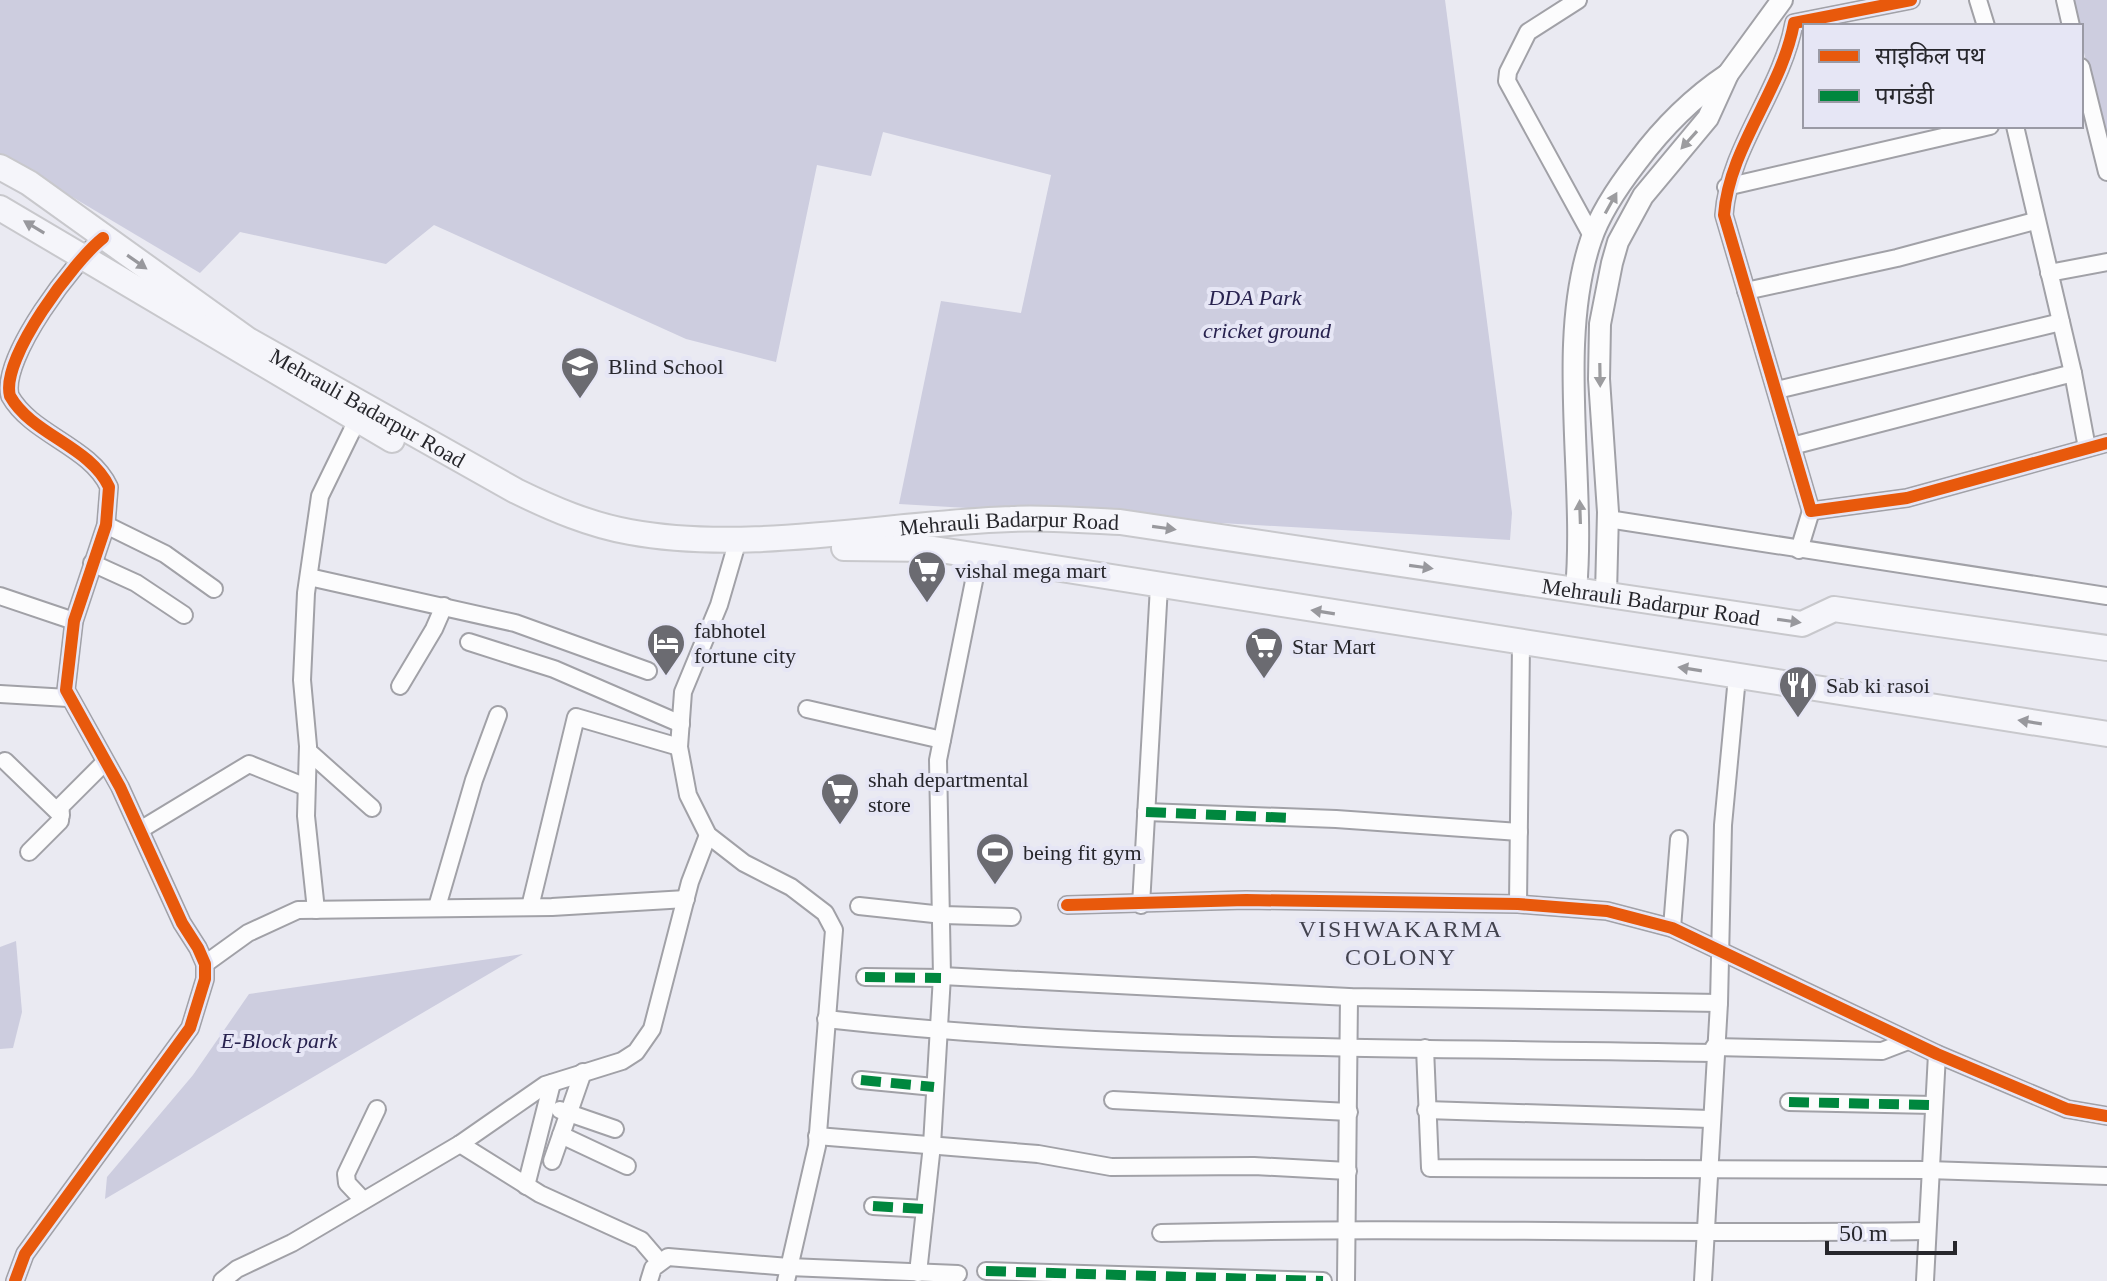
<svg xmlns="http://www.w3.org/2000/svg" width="2107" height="1281" font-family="'Times New Roman','Noto Sans Devanagari',serif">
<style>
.green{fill:#cdcddf}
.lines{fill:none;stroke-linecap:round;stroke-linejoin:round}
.minor-casing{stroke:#a1a1a7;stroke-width:20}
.tertiary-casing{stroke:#a1a1a7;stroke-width:24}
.primary-casing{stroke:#c8c8cc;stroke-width:28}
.minor{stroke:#fcfcfd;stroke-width:16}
.tertiary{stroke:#fcfcfd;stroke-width:20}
.primary{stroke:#f5f5fa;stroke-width:24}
.quiet{stroke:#00873e;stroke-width:10;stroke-dasharray:20 10;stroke-linecap:butt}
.cycleway-casing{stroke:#e6e6f5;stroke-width:17}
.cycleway{stroke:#e8590c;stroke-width:12}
.oneway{fill:#9c9c9f}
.oneway2{fill:#98989d}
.labels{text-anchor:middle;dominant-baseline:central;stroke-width:8;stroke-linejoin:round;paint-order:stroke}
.park-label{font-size:22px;font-style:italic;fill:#28224f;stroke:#e6e6f5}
.poi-label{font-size:22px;fill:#27272c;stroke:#e6e6f5;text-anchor:start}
.street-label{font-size:22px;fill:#27272c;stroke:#e6e6f5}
.neighbourhood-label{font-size:24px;letter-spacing:2px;fill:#43434f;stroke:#e6e6f5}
</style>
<rect width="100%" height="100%" fill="#eaeaf2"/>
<g class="green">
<path d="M0 0H1445L1512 513 1510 540 899 504 941 301 1021 313 1051 175 883 132 871 176 817 165 776 362 686 339 434 225 386 264 240 232 200 273 0 154Z"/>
<path d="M2071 0H2107V151L2081 40V26H2078Z"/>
<path d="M16 941 22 1012 13 1048 0 1049V947Z"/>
<path d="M523 954 105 1199 107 1177 193 1075 249 994Z"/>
</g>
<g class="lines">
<g class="minor-casing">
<g id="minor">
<path d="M1578 0 1528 32 1508 72 1507 81 1592 236"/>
<path d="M1911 0 1794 23C1782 90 1729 147 1724 215L1811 511 1907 498 2107 443"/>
<path d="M1978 0 1986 26"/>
<path d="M2065 0 2071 26"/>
<path d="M2081 67 2107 172"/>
<path d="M2015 126 2073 373 2087 448"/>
<path d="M1726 187 1990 126"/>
<path d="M2049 273 2107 262"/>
<path d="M1746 291 1897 258 2035 221"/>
<path d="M1777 390 2061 322"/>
<path d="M1792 446 2073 373"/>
<path d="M1608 519 2107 596"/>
<path d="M106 525 165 554 214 589"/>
<path d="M735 550 719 605 683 692 679 747 688 795 708 835 744 863 791 887 825 913 834 930 817 1146 786 1281"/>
<path d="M1799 550 1811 511"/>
<path d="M92 563 136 583 184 615"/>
<path d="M309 577 515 623 648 671"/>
<path d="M0 596 74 621"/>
<path d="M469 642 554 669 681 724"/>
<path d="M400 686 434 629 444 606"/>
<path d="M0 694 68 698"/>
<path d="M807 709 942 740"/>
<path d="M308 751 372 808"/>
<path d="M5 761 61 815"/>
<path d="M1146 812 1336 819 1519 832"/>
<path d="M140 830 249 764 306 787"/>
<path d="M29 852 60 821 61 806 105 762"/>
<path d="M1518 904 1521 643"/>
<path d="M1067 905 1246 900 1518 904 1607 911 1672 928 1937 1054 2067 1109 2107 1116"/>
<path d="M1141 905 1159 586"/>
<path d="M859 906 943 915 1012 917"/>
<path d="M437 907 474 780 498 715"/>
<path d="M530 907 576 717 679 747"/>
<path d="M316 910 306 816 308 746 302 680 306 593 320 496 362 410"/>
<path d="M1672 928 1679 839"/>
<path d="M205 964 248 933 298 910 552 907 686 899"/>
<path d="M942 976 1349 997 1719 1003"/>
<path d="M865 977 941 978"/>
<path d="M826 1019C1120 1052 1418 1047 1714 1053"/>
<path d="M1714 1047 1882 1051 1908 1041"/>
<path d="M1425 1048 1430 1168 1928 1170 2107 1176"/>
<path d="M861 1080 934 1087"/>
<path d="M1113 1100 1349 1112"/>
<path d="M1789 1102 1933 1105"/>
<path d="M560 1110 615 1129"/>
<path d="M1426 1110 1710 1119"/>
<path d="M561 1135 627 1166"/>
<path d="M817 1136 1038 1154 1111 1167 1254 1166 1348 1171"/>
<path d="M460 1144 540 1194 641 1240 659 1261"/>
<path d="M552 1161 583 1072"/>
<path d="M526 1186 552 1083"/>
<path d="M363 1200 347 1183 346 1174 377 1109"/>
<path d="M873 1206 925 1209"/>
<path d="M1161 1233C1416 1226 1671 1235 1925 1231"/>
<path d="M986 1271 1323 1281"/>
<path d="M918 1273 932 1145 942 976 938 760 979 556"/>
<path d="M15 1281 25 1254 190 1028 205 979V964L198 948 182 923 120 787 66 690 74 621 106 525 109 487C90 446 32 435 10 396 0 358 75 260 103 238"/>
<path d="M222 1281 237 1269 292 1243 460 1144 545 1085 622 1061 636 1052 652 1029 690 882 708 835"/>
<path d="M649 1281 653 1268 668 1257 789 1267 958 1274"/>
<path d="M1346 1281 1349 997"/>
<path d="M1703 1281 1719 1003 1723 825 1737 677"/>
<path d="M1925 1281 1937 1054"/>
</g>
</g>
<g class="tertiary-casing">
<g id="tertiary">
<path d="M1576 590C1586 479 1556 343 1591 240 1600 213 1620 184 1637 162 1663 127 1692 98 1728 74"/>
<path d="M1606 594 1608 512 1599 379 1600 324 1612 263 1618 242 1643 196 1708 118 1728 74 1782 0"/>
</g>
</g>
<g class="primary-casing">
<g id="primary">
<path id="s1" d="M0 167 29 183 248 340 516 491C553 509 590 525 630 532 749 554 890 523 1011 519 1047 517 1084 521 1120 522L1802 624 1834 609 2107 648"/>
<path d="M0 208 392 440"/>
<path d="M844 548 934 549 2107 734"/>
</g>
</g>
<use href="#minor" class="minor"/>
<use href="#tertiary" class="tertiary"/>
<use href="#primary" class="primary"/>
<g class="quiet">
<path d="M1146 812 1292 818"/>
<path d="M865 977 941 978"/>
<path d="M861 1080 934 1087"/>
<path d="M1789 1102 1933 1105"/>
<path d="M873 1206 925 1209"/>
<path d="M986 1271 1323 1281"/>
</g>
<g class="cycleway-casing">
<g id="cycleway">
<path d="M1911 0 1794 23C1782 90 1729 147 1724 215L1811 511 1907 498 2107 443"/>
<path d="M1067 905 1246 900 1518 904 1607 911 1672 928 1937 1054 2067 1109 2107 1116"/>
<path d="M15 1281 25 1254 190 1028 205 979V964L198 948 182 923 120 787 66 690 74 621 106 525 109 487C90 446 32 435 10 396 0 358 75 260 103 238"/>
</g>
</g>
<use href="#cycleway" class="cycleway"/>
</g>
<defs><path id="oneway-solid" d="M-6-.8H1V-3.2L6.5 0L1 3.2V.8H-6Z" transform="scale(2)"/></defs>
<g class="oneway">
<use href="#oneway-solid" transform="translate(1689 140) rotate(132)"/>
<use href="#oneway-solid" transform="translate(1611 203) rotate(-61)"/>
<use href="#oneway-solid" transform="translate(1600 375) rotate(89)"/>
<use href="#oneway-solid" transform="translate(1580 512) rotate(-92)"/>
</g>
<g class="oneway2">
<use href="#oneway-solid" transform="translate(34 227) rotate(-149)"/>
<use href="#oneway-solid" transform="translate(137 262) rotate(35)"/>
<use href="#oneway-solid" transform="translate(1164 528) rotate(8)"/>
<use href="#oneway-solid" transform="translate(1421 567) rotate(8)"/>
<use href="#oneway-solid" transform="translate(1323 612) rotate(-171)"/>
<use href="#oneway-solid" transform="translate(1789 621) rotate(8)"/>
<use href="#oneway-solid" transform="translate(1690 669) rotate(-171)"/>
<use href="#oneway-solid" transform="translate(2030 722) rotate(-171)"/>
</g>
<defs>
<g id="school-pin" transform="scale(2)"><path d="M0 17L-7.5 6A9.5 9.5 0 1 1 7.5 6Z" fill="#6b6b71" stroke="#e6e6f5"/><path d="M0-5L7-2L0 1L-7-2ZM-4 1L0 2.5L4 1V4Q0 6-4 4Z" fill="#fff"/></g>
<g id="supermarket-pin" transform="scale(2)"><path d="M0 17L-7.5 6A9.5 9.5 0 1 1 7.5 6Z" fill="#6b6b71" stroke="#e6e6f5"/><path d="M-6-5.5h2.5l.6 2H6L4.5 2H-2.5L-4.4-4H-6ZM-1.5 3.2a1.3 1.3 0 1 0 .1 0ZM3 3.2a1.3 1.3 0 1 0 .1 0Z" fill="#fff"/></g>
<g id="hotel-pin" transform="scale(2)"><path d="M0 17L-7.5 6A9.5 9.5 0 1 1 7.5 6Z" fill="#6b6b71" stroke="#e6e6f5"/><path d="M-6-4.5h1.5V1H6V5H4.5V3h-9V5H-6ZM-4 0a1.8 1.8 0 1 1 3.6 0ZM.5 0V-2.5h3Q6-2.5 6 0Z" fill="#fff"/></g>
<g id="restaurant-pin" transform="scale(2)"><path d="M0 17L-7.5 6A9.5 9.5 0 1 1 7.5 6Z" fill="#6b6b71" stroke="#e6e6f5"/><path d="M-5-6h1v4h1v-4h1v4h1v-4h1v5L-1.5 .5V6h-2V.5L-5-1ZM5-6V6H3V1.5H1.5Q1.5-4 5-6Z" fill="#fff"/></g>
<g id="stadium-pin" transform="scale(2)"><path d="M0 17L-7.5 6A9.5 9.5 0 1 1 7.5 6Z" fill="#6b6b71" stroke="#e6e6f5"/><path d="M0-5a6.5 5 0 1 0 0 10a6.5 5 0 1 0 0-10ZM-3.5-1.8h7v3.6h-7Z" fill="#fff"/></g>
</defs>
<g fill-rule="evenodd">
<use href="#school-pin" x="580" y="366"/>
<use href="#supermarket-pin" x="927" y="570"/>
<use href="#hotel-pin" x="666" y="643"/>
<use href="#supermarket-pin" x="1264" y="646"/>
<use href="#restaurant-pin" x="1798" y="685"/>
<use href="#supermarket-pin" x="840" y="792"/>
<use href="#stadium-pin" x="995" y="852"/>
</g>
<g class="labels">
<g class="park-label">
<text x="1255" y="297">DDA Park</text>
<text x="1267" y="330">cricket ground</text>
<text x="279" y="1040">E-Block park</text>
</g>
<g class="poi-label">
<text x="608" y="366">Blind School</text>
<text x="955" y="570">vishal mega mart</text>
<text x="694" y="630">fabhotel<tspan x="694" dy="25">fortune city</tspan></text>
<text x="1292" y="646">Star Mart</text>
<text x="1826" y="685">Sab ki rasoi</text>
<text x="868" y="779">shah departmental<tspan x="868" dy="25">store</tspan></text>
<text x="1023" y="852">being fit gym</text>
</g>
<g class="street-label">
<text stroke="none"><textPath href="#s1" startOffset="440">Mehrauli Badarpur Road</textPath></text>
<text stroke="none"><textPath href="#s1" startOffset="1112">Mehrauli Badarpur Road</textPath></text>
<text stroke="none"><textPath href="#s1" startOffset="1760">Mehrauli Badarpur Road</textPath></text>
</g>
<g class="neighbourhood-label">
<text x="1401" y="929">VISHWAKARMA<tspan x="1401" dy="28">COLONY</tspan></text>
</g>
</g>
<rect x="1803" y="24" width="280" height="104" fill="#e6e6f5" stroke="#9a9aa5" stroke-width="2"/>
<rect x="1819" y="50" width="40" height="12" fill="#e8590c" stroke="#9a9aa5" stroke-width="2"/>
<text x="1875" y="64" font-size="24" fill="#27272c">साइकिल पथ</text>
<rect x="1819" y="90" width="40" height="12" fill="#00873e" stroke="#9a9aa5" stroke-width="2"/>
<text x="1875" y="104" font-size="24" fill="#27272c">पगडंडी</text>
<path d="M1827 1241v12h128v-12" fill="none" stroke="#27272c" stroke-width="4"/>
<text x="1839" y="1241" font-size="24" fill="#27272c" stroke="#e6e6f5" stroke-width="6" paint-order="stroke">50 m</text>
</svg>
